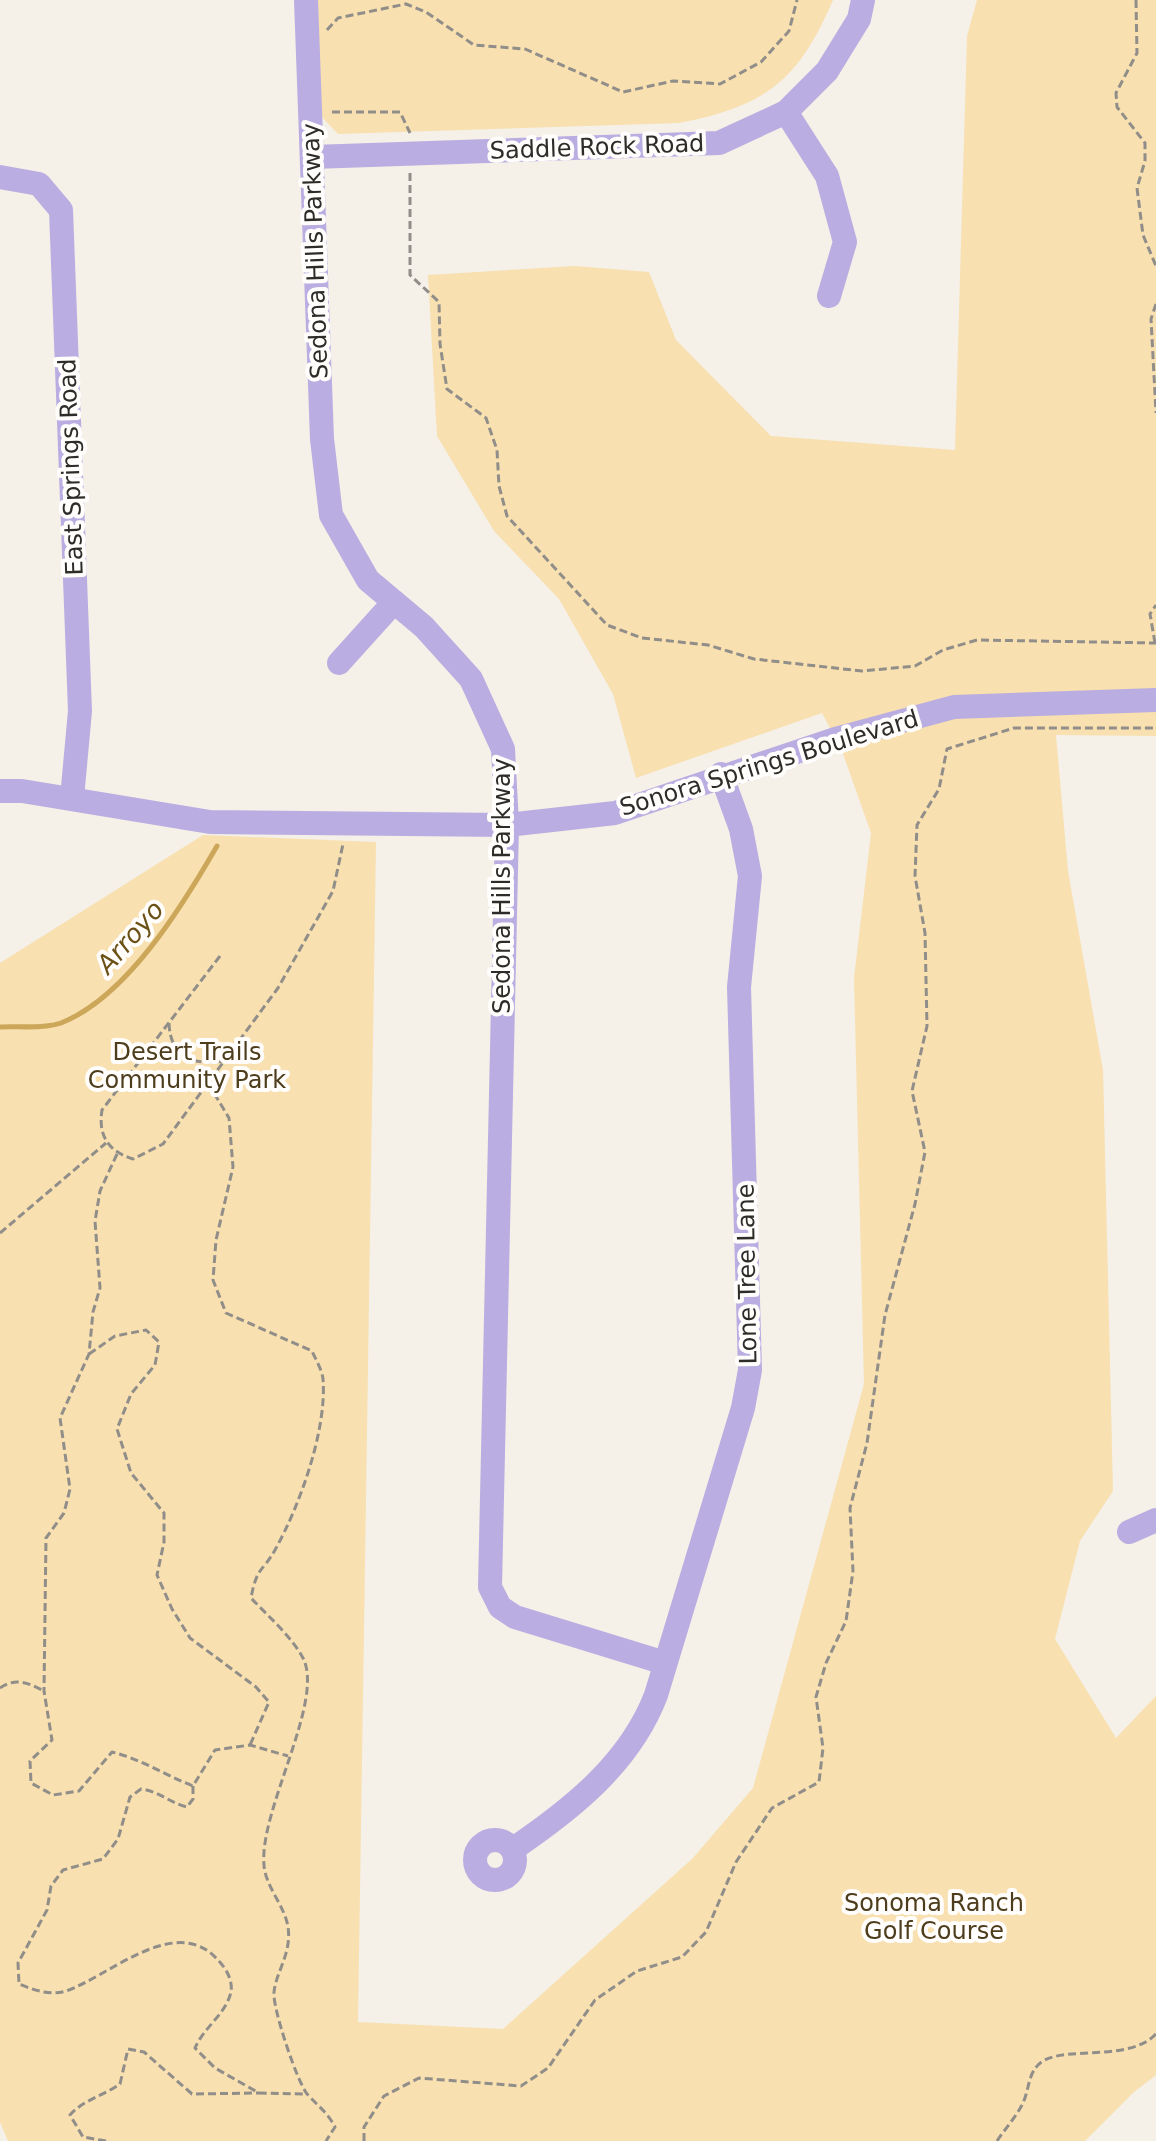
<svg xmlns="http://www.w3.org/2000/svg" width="1156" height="2141" font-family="'DejaVu Sans',sans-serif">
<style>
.green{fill:#f8e0b0}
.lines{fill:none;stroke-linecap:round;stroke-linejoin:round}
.stream{stroke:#cca759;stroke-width:5}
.path{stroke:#918e89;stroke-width:3;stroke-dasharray:8 4;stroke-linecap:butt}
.minor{stroke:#baade1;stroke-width:24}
.labels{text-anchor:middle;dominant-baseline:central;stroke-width:8;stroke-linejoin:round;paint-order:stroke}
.street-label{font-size:24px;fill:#2d2c29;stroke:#fffefc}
.park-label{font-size:24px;fill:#4d3d1c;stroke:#fffefc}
.water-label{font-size:26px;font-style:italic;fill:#6b5116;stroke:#fffefc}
</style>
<rect width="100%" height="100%" fill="#f5f0e8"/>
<g class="green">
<path d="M316 0H833C798 81 766 106 679 123L338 134 318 113Z"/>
<path d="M977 0H1156V736L1056 735 1068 871 1103 1070 1113 1491 1080 1541 1055 1639 1116 1738 1156 1696V2075L1134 2092 1085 2141H8L0 2122V963L203 835 376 842 358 2022 503 2029 693 1858 753 1788 864 1384 854 978 871 833 842 751 822 713 636 778 613 694 559 599 494 531 437 436 428 275 575 266 649 272 676 340 771 436 955 450 967 36Z"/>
</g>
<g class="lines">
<path class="stream" d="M0 1027C18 1026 44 1029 61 1023 127 997 183 905 217 846"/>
<g class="path">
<path d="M1136 0 1137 53 1116 93 1117 107 1145 143V161L1137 188 1143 235 1156 266"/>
<path d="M327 30 338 18 406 4 426 12 474 45 525 49 623 92 673 81 720 84 761 62 789 31 797 0"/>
<path d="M332 112H400L410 133"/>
<path d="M410 173V275L439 302 440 344 447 389 486 418 497 450 499 486 507 516 607 625 642 638 708 645 754 659 862 671 915 666 943 650 977 640 1156 643"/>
<path d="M1156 304 1151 319 1156 413"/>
<path d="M1155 643 1150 614 1156 605"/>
<path d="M220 956 102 1110C98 1136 108 1151 133 1159L163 1144 278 988 333 891 343 844"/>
<path d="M169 1023C170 1056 192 1066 223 1061"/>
<path d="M208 1083 229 1118 233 1167 216 1240 213 1280 226 1313 312 1351C316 1360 322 1370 323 1379 327 1430 300 1505 275 1550 262 1573 257 1566 251 1598 268 1616 291 1636 303 1658 325 1701 259 1810 264 1865 265 1886 285 1906 288 1927 292 1953 276 1972 274 1992 272 2007 298 2085 308 2095 319 2107 327 2112 335 2127L326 2141"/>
<path d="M117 1154 100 1191 95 1221 100 1288 93 1312 89 1354 60 1418 70 1489 64 1513 46 1538 44 1691 52 1740 30 1761 31 1783 53 1795 79 1791 112 1752C141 1759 165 1775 193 1786L215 1750 250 1745 288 1756"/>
<path d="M0 1233 106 1143"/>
<path d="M89 1354 115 1336 146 1330 159 1342 155 1365 131 1394 117 1429 131 1473 164 1513V1542L157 1575 172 1609 190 1638 256 1687 269 1702 250 1745"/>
<path d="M0 1688C16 1677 28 1683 44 1691"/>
<path d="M193 1786V1799L187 1807C170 1803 159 1791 141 1789L130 1797 118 1839 103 1859 63 1870 51 1886 47 1910 18 1963 19 1984C34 1990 50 1996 66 1991 108 1977 175 1913 217 1959 225 1967 233 1979 231 1992 226 2014 204 2027 195 2048L215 2068 259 2093 306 2094"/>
<path d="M106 2141 83 2137 70 2115C83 2100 103 2096 120 2084L128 2049 144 2052 192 2094 259 2093"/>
<path d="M364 2141V2127L384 2096 419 2078 521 2086 548 2068 595 2000 637 1971 682 1957 706 1932 736 1862 772 1808 819 1782 823 1748 816 1697 826 1663 846 1621 853 1571 850 1508 867 1443 885 1315 915 1204 925 1152 912 1091 927 1026 925 933 915 876 917 825 939 789 947 749 1014 728H1156"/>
<path d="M997 2141C1005 2129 1015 2118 1022 2105 1030 2090 1027 2071 1043 2061 1068 2046 1129 2062 1156 2034"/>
</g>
<g class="minor">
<path d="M306 0 322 439 331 515 368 580 424 627 471 679 503 749 507 825 490 1587 500 1607 515 1617 665 1663"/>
<path d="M786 112 827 176 845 242 829 296"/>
<path d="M312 157 719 143 786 112 827 71 859 19 863 0"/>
<path d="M0 177 39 184 61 210 80 711 72 798"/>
<path d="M339 663 394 602"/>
<path d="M0 791H22L210 822 507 825 615 813 835 739 954 707 1156 700"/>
<path d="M1129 1532 1156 1520"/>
<circle cx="495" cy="1860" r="20"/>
<path d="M513 1849C572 1809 630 1763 656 1695L743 1408 750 1370 739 987 750 876 741 829 721 774"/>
</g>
</g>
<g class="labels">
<g class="street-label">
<text transform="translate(597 147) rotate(-2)">Saddle Rock Road</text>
<text transform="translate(315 251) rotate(-92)">Sedona Hills Parkway</text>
<text transform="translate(71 467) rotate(-92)">East Springs Road</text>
<text transform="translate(769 763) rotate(-17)">Sonora Springs Boulevard</text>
<text transform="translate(502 886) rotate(-90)">Sedona Hills Parkway</text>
<text transform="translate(747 1274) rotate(-91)">Lone Tree Lane</text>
</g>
<g class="park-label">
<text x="187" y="1052">Desert Trails<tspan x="187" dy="28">Community Park</tspan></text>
<text x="934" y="1903">Sonoma Ranch<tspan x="934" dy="28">Golf Course</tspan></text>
</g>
<g class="water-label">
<text transform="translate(130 937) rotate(-49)">Arroyo</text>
</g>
</g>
</svg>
